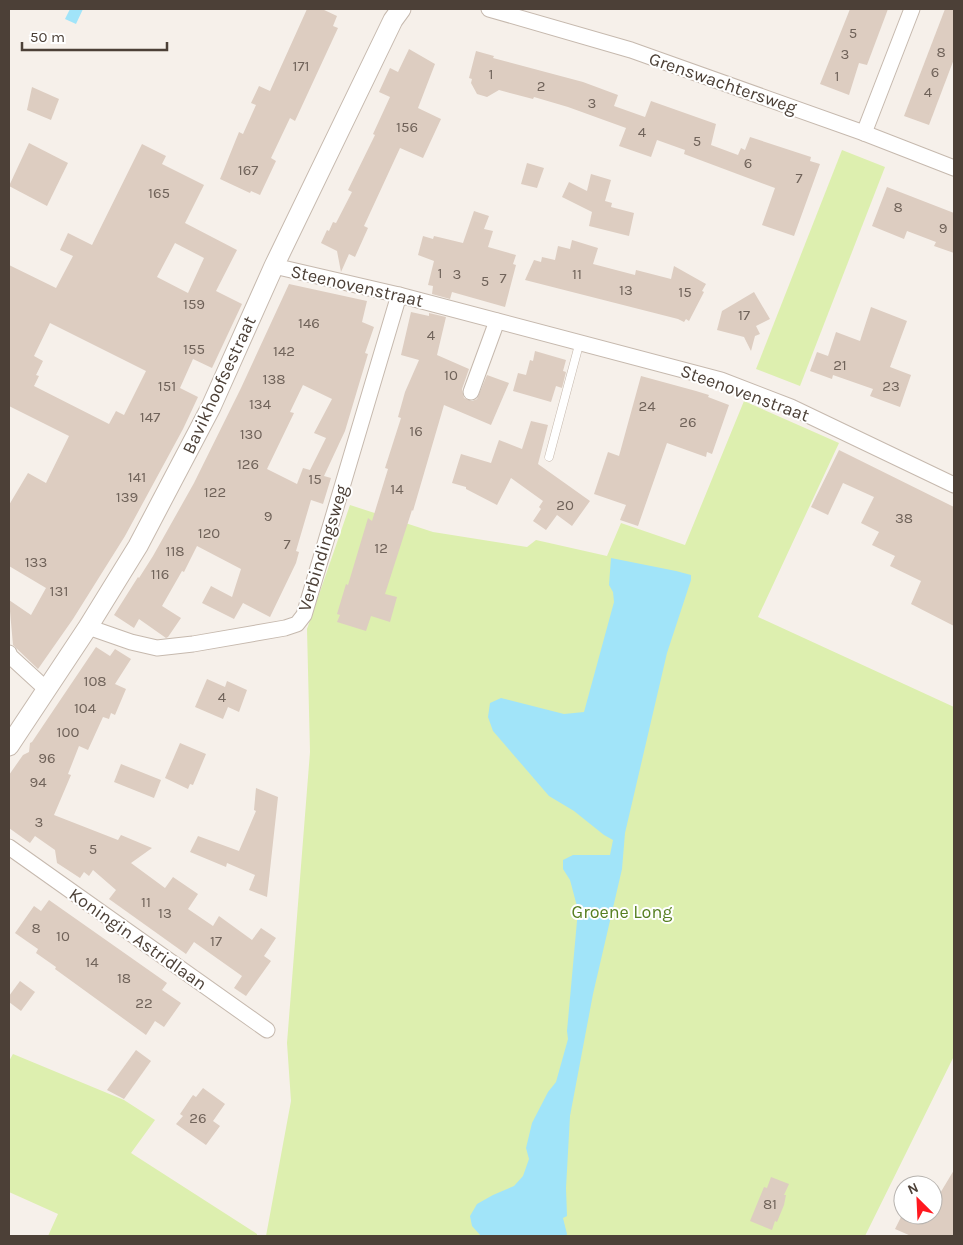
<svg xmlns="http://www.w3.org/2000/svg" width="963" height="1245" font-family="Karla,sans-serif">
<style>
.green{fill:#ddefaf}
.water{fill:#a1e4f9}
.building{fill:#ddcdc1;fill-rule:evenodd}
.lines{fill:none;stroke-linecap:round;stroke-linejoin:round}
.service-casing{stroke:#c6b9ae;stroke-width:9}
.minor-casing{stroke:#c6b9ae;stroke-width:17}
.tertiary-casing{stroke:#c6b9ae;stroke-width:21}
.service{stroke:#fff;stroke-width:8}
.minor{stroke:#fff;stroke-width:15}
.tertiary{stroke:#fff;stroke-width:19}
.labels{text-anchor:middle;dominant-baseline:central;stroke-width:4;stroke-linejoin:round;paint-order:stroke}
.number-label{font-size:15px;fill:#70635a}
.street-label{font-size:18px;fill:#4c4037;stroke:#fff}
.park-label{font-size:18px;fill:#567f21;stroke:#fff}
</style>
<rect width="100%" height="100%" fill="#f6f0ea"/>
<g class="green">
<path d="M842 150 885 167 800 386 756 369Z"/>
<path d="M744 401 839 443 758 617 954 707V1056L865 1236H266L291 1101 287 1043 310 752 307 629 350 505 433 532 527 547 536 540 607 556 621 523 685 545Z"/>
<path d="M13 1054 124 1100 155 1120 131 1153 257 1234V1236H48L58 1214 9 1192V1061Z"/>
</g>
<g class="water">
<path d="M70 9H83L76 24 65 19Z"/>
<path d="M611 558 676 571 691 575V580L667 653 625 833 622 869 593 994 570 1116 566 1188 567 1216 563 1218 567 1234 566 1236H481L472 1226 470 1216 477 1204 493 1195 514 1186 523 1176 529 1159 526 1148 532 1123 548 1092 556 1082 568 1039 567 1031 578 910 570 880 563 869V860L573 855H610L613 840 604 835 574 811 549 796 493 731 488 717 490 703 501 698 564 714 584 712 614 602 613 592 609 585Z"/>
</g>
<g class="building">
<path d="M307 9H322L337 16 333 26 338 28 295 121 290 118 271 158 276 161 260 195 251 191 250 193 220 179 239 132 243 134 256 105 251 103 259 86 270 91Z"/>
<path d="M850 9H888L867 65 859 63 849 95 820 84Z"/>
<path d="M945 9H954V59L929 125 904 116Z"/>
<path d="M409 49 435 64 418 108 441 119 423 158 400 148 364 226 368 228 355 257 349 254 341 272 337 251 321 243 327 230 329 231 333 222 336 223 352 192 348 190 375 135 373 134 390 97 379 92 390 68 398 72Z"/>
<path d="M476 51 494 56 493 58 583 82 618 95 614 106 645 117 651 101 716 124 711 145 738 155 741 148 745 150 750 137 811 157 810 161 820 164 794 236 762 225 775 188 684 154 685 150 657 140 651 157 619 146 626 128 568 107 534 97 533 99 499 90 487 97 477 94 471 83 472 79 469 78Z"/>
<path d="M32 87 59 99 51 120 27 110Z"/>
<path d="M29 143 68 163 47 206 9 186Z"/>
<path d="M142 144 166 156 162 164 204 185 185 223 237 250 216 291 242 304 212 368 193 359 180 388 198 397 183 429 125 536 73 619 38 669 13 645 9 600 31 615 46 588 9 566V505L28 473 46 483 69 436 9 406V265L56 288 73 256 60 250 68 233 92 245ZM175 243 204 258 188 293 157 277ZM50 323 146 371 124 415 116 411 109 424 34 386 39 376 36 375 43 361 34 356Z"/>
<path d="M527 163 544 168 537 188 521 184Z"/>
<path d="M591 174 611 180 605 201 612 203 611 207 634 213 629 236 589 226 592 212 562 197 569 182 587 191Z"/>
<path d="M887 187 954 213V253L934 246 936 242 907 231 904 239 872 226Z"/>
<path d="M474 211 489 216 484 229 493 231 488 247 516 255 513 264 516 265 505 307 452 292 450 299 432 294 433 286 428 285 434 261 418 255 423 236 433 239 434 236 463 243Z"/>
<path d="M572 240 598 248 593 264 635 275 636 270 671 279 674 266 706 284 702 291 704 292 689 321 686 319 684 322 678 319 525 280 534 260 541 262 542 257 555 260 558 246 570 249Z"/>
<path d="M289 284 367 301 362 322 374 327 365 353 368 354 345 431 324 476 331 478 323 504 311 500 296 551 299 552 296 563 270 617 243 603 234 619 202 603 211 586 232 597 241 569 197 546 184 572 182 571 162 606 181 618 168 637 166 638 139 619 134 628 114 615 138 577 139 578 153 556 194 483 241 388ZM303 385 332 399 314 433 326 438 310 470 303 468 297 484 267 469 294 413 290 412Z"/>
<path d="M754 292 770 319 756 326 760 334 755 336 751 351 744 337 717 330 722 311Z"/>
<path d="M871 307 907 321 890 367 911 375 900 407 870 396 873 389 833 375 832 379 810 371 817 352 828 356 836 332 860 341Z"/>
<path d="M411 312 429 316V313L446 317 437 355 469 369 462 389 464 398 472 401 477 399 487 375 509 383 491 425 444 405 413 511 412 510 385 594 397 597 390 622 371 616 366 631 337 622 340 615 337 614 346 584 348 585 368 518 372 521 388 469 385 468 401 418 398 417 405 392 419 360 401 355Z"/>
<path d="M535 351 566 360 563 371 566 372 562 388 556 386 551 402 513 391 518 373 526 375 530 360 533 361Z"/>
<path d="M641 376 696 391 709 395 708 397 729 405 712 454 707 452 706 457 667 443 638 526 620 520 626 505 594 494 608 452 619 456Z"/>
<path d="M531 421 548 425 538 464 590 501 572 526 557 515 546 530 533 521 541 509 539 507 543 501 511 478 497 505 466 489V487L452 483 461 454 491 463 499 440 522 449Z"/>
<path d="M839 450 954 507V626L911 604 921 581 890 566 895 556 872 545 879 532 861 523 874 497 843 483 828 515 811 507Z"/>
<path d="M96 647 110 656 115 649 131 659 115 684 126 689 115 715 111 713 109 719 103 717 88 750 79 746 68 774 71 775 54 815 118 840 121 835 152 848 131 863 165 888 173 877 198 894 188 909 213 926 219 916 252 940 261 928 276 938 264 956 271 961 246 996 234 988 242 976 194 942 186 954 109 899 116 890 93 870 89 876 84 872 80 878 57 863 55 850 35 836 30 843 9 828V775L23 755 29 752 30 743 32 742Z"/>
<path d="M207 679 225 687 227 681 247 690 239 712 228 707 223 719 195 707Z"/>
<path d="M180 743 206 754 193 785 190 784 188 789 165 778Z"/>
<path d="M121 764 161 780 154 798 114 782Z"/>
<path d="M256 788 278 797 267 897 249 890 255 875 227 863 226 867 190 852 198 836 239 851 256 811 254 810Z"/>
<path d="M49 900 167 983 162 990 181 1003 164 1027 155 1021 146 1035 55 969 56 967 36 953 38 949 15 933 34 906 41 911Z"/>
<path d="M20 981 35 992 21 1011 9 1002V996Z"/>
<path d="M136 1050 151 1061 124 1099 107 1090Z"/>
<path d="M203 1088 225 1104 213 1121 220 1126 206 1145 176 1124 183 1116 180 1114 193 1095 196 1097Z"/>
<path d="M954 1170V1236H911L895 1229 902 1215H933V1193L939 1195Z"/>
<path d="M771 1177 789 1184 784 1195H786L784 1205 777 1222 775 1221 772 1230 750 1221 764 1187 767 1188Z"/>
</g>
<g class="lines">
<g class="service-casing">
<path id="service" d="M549 457 580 341"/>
</g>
<g class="minor-casing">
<g id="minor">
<path d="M489 9 631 50 864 133 954 168"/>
<path d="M864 133 912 9"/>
<path d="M274 266 399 295 721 380 791 407 954 485"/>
<path d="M471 392 497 321"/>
<path d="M88 627 131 642 157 648 193 644 285 628 297 624 304 615 399 295"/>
<path d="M9 653 10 656 46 689"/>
<path d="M9 847 267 1030"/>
</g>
</g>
<g class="tertiary-casing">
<path id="tertiary" d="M9 746 88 627 138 546 211 407 274 266 393 20 401 9"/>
</g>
<use href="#service" class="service"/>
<use href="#minor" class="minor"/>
<use href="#tertiary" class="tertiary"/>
</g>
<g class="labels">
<g class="number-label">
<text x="853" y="33">5</text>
<text x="941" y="52">8</text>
<text x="845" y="54">3</text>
<text x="301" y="66">171</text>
<text x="935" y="72">6</text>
<text x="491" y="74">1</text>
<text x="837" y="76">1</text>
<text x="541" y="86">2</text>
<text x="928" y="92">4</text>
<text x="592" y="103">3</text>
<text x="407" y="127">156</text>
<text x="642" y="132">4</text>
<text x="697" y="141">5</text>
<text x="748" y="163">6</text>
<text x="248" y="170">167</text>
<text x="799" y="178">7</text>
<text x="159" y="193">165</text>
<text x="898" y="207">8</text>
<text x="943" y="228">9</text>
<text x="440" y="273">1</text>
<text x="457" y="274">3</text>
<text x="577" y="274">11</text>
<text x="503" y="278">7</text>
<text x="485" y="281">5</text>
<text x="626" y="290">13</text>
<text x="685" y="292">15</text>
<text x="194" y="304">159</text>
<text x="744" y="315">17</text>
<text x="309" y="323">146</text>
<text x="431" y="335">4</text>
<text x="194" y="349">155</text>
<text x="284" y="351">142</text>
<text x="840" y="365">21</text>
<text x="451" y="375">10</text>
<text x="274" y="379">138</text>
<text x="167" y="386">151</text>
<text x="891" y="386">23</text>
<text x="260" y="404">134</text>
<text x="647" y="406">24</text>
<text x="150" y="417">147</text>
<text x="688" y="422">26</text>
<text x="416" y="431">16</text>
<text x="251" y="434">130</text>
<text x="248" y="464">126</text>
<text x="137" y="477">141</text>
<text x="315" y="479">15</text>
<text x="397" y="489">14</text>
<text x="215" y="492">122</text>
<text x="127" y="497">139</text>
<text x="565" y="505">20</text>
<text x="268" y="516">9</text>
<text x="904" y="518">38</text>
<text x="209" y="533">120</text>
<text x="287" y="544">7</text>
<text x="381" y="548">12</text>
<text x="175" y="551">118</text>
<text x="36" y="562">133</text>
<text x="160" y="574">116</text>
<text x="59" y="591">131</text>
<text x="95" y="681">108</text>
<text x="222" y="697">4</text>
<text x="85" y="708">104</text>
<text x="68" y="732">100</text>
<text x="47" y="758">96</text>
<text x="38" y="782">94</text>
<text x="39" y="822">3</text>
<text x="93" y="849">5</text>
<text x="146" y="902">11</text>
<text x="165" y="913">13</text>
<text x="36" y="928">8</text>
<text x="63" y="936">10</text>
<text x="216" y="941">17</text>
<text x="92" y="962">14</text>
<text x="124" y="978">18</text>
<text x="144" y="1003">22</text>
<text x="198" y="1118">26</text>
<text x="770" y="1204">81</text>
</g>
<g class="street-label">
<text transform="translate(723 83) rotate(19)">Grenswachtersweg</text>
<text transform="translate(357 286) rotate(13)">Steenovenstraat</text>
<text transform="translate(219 385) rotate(-65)">Bavikhoofsestraat</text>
<text transform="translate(745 393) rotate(20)">Steenovenstraat</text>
<text transform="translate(323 548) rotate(-73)">Verbindingsweg</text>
<text transform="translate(138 939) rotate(35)">Koningin Astridlaan</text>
</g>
<g class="park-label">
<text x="622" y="912">Groene Long</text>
</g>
</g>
<rect width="963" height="1245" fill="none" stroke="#4c4037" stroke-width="20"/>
<g transform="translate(918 1200) rotate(336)"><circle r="24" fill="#ffffff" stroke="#b7b3af"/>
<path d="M0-4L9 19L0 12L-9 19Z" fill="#ff181f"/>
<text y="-8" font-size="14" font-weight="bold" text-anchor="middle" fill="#4c4037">N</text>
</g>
<path d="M22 42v8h145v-8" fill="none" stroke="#4c4037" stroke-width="2.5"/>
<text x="30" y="42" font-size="15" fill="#4c4037" stroke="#ffffff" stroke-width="4" paint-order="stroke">50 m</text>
</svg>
